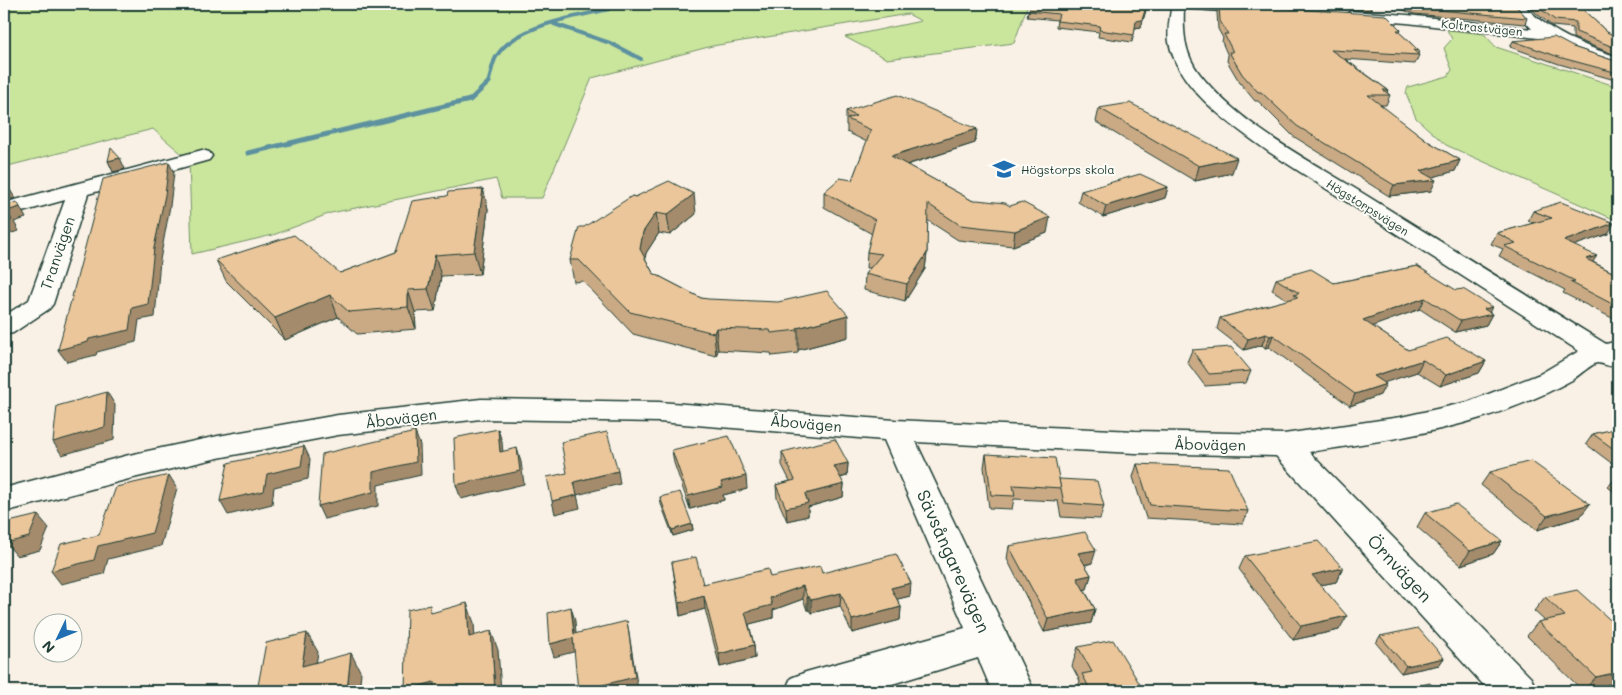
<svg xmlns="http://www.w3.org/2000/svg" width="1622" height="695" font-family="Mali,sans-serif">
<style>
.green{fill:#cae69d;stroke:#749268}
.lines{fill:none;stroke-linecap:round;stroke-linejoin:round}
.stream-far1{stroke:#5d919f;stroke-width:4}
.stream{stroke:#5d919f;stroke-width:5}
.minor-casing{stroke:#1f3d34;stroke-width:3}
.minor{fill:#fdfcf7;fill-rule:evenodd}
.wall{fill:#caaa85;stroke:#1f3d34}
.shaded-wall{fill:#a48b6c;stroke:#1f3d34}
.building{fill:#ebc69b;stroke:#1f3d34}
.labels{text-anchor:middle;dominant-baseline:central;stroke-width:4;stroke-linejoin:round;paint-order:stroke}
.far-street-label{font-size:12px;fill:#1f3d34;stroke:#fdfcf7}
.far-poi-label{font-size:12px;fill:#1f3d34;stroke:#fdfcf7;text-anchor:start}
.street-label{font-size:15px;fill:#1f3d34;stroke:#fdfcf7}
.near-street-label{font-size:18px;fill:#1f3d34;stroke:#fdfcf7}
</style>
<rect width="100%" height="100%" fill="#f9f1e5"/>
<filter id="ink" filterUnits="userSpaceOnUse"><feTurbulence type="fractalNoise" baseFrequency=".02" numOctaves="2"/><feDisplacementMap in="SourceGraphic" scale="10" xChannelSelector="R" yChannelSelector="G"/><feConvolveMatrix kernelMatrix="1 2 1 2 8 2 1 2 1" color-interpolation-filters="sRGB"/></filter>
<g filter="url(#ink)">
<g class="green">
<path d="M4 4H1028L1014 43 887 59 845 37 921 21 908 14 712 46 592 78 542 198H502L496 179 331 213 273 235 192 254 189 160 153 129 4 167Z"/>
<path d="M1447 30 1484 34 1496 47 1618 87V221L1446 145 1416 118 1406 93 1408 87 1448 76 1452 70 1444 48 1452 39Z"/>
</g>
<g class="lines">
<g class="stream-far1">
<path d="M554 24 610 43 641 59"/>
<path d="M488 83C491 75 492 64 496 57 514 25 576 17 609 9"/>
</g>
<path class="stream" d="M248 153 470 100 489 82"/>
<g class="minor-casing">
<g id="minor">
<path d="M1172 4H1227L1261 7 1263 10 1261 13 1256 14 1184 8C1183 32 1184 53 1199 73 1239 125 1309 160 1364 194 1444 244 1525 294 1606 344L1618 341V366C1608 368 1604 363 1597 363 1593 363 1577 377 1572 380 1545 395 1514 408 1484 417 1428 435 1368 443 1309 452L1531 678 1537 691H1489L1276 456 1135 453 916 442 1034 691H992L978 658 869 691H785L791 678 806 672 965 628 884 440 659 422 481 419 338 435 218 458 129 479 4 512V488L129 455 218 436 338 415 481 399 659 402 895 420 1135 431 1284 434 1401 417 1468 402 1540 374 1579 351 1269 152C1233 126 1178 90 1169 42 1167 30 1170 16 1172 4Z"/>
<path d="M1509 4H1523C1549 33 1582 45 1618 57V67L1570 51 1547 39 1407 23 1351 19 1344 15 1351 11 1407 15 1532 29Z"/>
<path d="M202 150 209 152 212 156 209 160 88 194 53 304 49 309 13 333 4 335V316L29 300 65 200 4 217V203Z"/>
</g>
</g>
<use href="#minor" class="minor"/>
</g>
<g class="wall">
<path d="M1219 4 1401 30 1400 33 1419 51 1418 54 1419 55 1415 64 1345 59 1388 90 1387 93 1390 95 1386 105H1380L1429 142 1460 160 1455 171 1431 177V191L1389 196 1293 136 1258 101H1255L1240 83 1227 61 1228 56 1222 42 1223 38 1218 29 1217 12Z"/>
<path d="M1246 4H1372L1370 11Z"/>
<path d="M1387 4H1514L1527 18 1525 24 1414 14Z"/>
<path d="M1525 4H1577L1607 32 1618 38V56L1573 38V28L1552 26Z"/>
<path d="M1146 10 1141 27 1135 28 1132 42 1098 37 1099 32 1056 27 1057 20 1027 17 1028 11Z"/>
<path d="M1513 41 1573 47 1618 62V79L1615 80 1559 64 1510 47Z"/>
<path d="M1099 108 1232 173 1195 181 1096 122Z"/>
<path d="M846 111 977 129 975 143 907 165 973 201 1047 233 1013 246 958 240 927 220V253L925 269 905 301 864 290 865 274 870 268H866L867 252 872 234 824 207V192L852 180 867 142 847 132V125H846Z"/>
<path d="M1168 187 1165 198 1103 217 1078 202 1081 191Z"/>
<path d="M483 189 488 209 480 274 441 276 435 311 415 312 416 329 357 334 338 317 285 340 226 281 216 260 340 273 396 252 447 196Z"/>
<path d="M632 196 696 214 670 235 659 233 646 253 645 258 653 273 701 298 848 337 798 350V353L772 356 771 353 718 350 716 356 633 334 583 281 574 282 570 260Z"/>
<path d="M1533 211 1608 234 1574 245 1593 262 1618 275V320H1616L1563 293 1565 290 1499 256 1503 249 1491 244 1497 233 1534 223 1528 221Z"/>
<path d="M1417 266 1492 314 1486 325 1455 332 1420 309 1372 326 1408 350 1486 361 1479 373 1440 386 1417 372 1384 382 1380 395 1350 406 1269 347 1265 348 1262 345 1244 350 1217 329 1220 318 1288 300 1272 290 1276 279 1334 283Z"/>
<path d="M1192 350 1251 371 1246 383 1205 386 1187 362Z"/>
<path d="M1618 428V468L1586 444 1593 434Z"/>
<path d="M672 450 747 489 723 495 724 500 690 509 674 463Z"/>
<path d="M782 452 848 463 847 476 840 478 844 484 843 497 808 507V516L787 521 777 498 776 485 790 481 782 465Z"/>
<path d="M986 454 1059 480 1104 506 1100 519 1061 517 1058 501 1014 499 1012 509 989 508 984 467Z"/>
<path d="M1137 464 1248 511 1243 524 1146 518 1133 477Z"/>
<path d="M1490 472 1580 517 1537 530 1481 485Z"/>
<path d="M1618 476V495L1608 487 1616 477Z"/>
<path d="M660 497 692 524 693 530 673 536 661 504Z"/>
<path d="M1425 513 1502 541 1493 554 1461 565 1417 527Z"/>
<path d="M1009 546 1092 563 1085 565 1091 575 1087 589H1084L1095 609 1091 623 1044 632 1007 559Z"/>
<path d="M1245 556 1343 568 1336 582 1320 585 1339 630 1293 640 1239 569Z"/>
<path d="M672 562 703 584 822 573 910 596 897 599 901 607 900 620 852 633 840 606 811 613 809 610H807L803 599 773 610V618L749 624 754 645 755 658 720 667 705 609 680 616Z"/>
<path d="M1545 597 1618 627V682L1583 691 1527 636 1538 622 1545 621 1534 611Z"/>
<path d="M1380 636 1444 658 1439 665 1401 673 1376 643Z"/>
<path d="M1078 647 1144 691H1077L1080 681 1072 666Z"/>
</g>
<g class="shaded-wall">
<path d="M1146 10 1141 27 1134 28 1136 21Z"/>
<path d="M1618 73V79L1615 80Z"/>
<path d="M977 129 975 143 890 170 891 156Z"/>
<path d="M120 158 125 169 113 172 108 161Z"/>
<path d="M1237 158 1232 173 1195 181 1199 166Z"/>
<path d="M1460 160 1455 171 1415 182 1420 171Z"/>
<path d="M169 162 174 173 170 206 160 260 155 317 139 320 136 342 97 352 96 355 67 362 58 350 89 339 132 308 154 248Z"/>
<path d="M4 180 15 198 4 201Z"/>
<path d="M1436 180 1431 191 1389 196 1394 185Z"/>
<path d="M1168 187 1165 198 1103 217 1106 206Z"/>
<path d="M483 189 488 209 480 274 474 252Z"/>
<path d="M694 194 696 214 670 235 667 215Z"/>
<path d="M20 207 26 218 14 222 19 231 8 234 10 238 4 240V222L7 211Z"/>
<path d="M656 213 659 233 646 253 643 271 640 249 643 232Z"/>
<path d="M1050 217 1047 233 1013 246 1015 231Z"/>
<path d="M1614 223 1608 234 1558 251 1564 241Z"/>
<path d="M927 253 925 269 905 301 907 284Z"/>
<path d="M435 255 441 276 435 311 428 289Z"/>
<path d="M1597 256 1590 266 1586 259Z"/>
<path d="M408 290 415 312 416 329 408 307Z"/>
<path d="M330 295 338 317 285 340 275 318Z"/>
<path d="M1425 298 1420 309 1357 332 1363 320Z"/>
<path d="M1492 307 1488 315 1492 314 1486 325 1455 332 1461 321 1484 309Z"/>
<path d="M848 315V337L798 350V330L797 328Z"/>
<path d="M716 328 718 350 716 356 714 333Z"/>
<path d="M1266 334 1262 345 1244 350 1248 339Z"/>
<path d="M1273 335 1269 347 1265 348 1270 336Z"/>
<path d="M1423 360 1417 372 1368 388 1374 376Z"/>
<path d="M1486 361 1479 373 1440 386 1446 375Z"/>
<path d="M1386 384 1380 395 1350 406 1355 394Z"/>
<path d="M107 392 115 405 114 440 62 455 53 442Z"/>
<path d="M498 429 502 442 504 465 500 452Z"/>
<path d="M415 432 420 445 421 475 378 485V506L324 519 318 506 373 472Z"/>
<path d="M304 446 310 459 308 479 274 487 272 504 228 515 220 501 267 474Z"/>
<path d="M517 448 521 462 524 484 461 499 456 485Z"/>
<path d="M848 463 847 476 834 479V466Z"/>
<path d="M618 471 620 484 577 495 574 482Z"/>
<path d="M169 475 177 488 161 546 108 559 104 574 61 584 51 571 98 546Z"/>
<path d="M746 476 747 489 723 495 724 500 690 509 688 496 721 482Z"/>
<path d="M844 484 843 497 808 507V516L787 521 786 508 805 494Z"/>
<path d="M577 495 580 508 555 514 552 501Z"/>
<path d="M1590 504 1580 517 1537 530 1547 516Z"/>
<path d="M38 515 49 528 40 550 17 556 6 543Z"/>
<path d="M692 524 693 530 673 536 672 530Z"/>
<path d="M1502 541 1493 554 1461 565 1470 551Z"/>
<path d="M1096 550 1092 563 1075 567 1078 553Z"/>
<path d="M1343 568 1336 582 1305 588 1312 575Z"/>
<path d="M1091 575 1087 589 1073 591 1077 578Z"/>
<path d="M911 583 910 596 890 601 891 588Z"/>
<path d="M803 586V599L773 610V618L746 625 745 612 770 598Z"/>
<path d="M841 593 840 606 811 613V600Z"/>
<path d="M704 596 705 609 680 616 679 603Z"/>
<rect x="807" y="597" width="2" height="13"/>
<path d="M467 603 474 623 476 656 469 637Z"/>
<path d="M571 607 575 621 577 648 574 634Z"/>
<path d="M901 607 900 620 852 633V620Z"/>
<path d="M1095 609 1091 623 1044 632 1048 619Z"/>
<path d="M1347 616 1339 630 1293 640 1301 626Z"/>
<path d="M627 621 638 690 634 691H579Z"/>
<path d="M491 631 498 650 501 691H495Z"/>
<path d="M307 633 318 652 313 685 302 666Z"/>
<path d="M573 638 577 651 554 657 550 644Z"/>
<path d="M754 645 755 658 720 667 719 654Z"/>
<path d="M351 653 361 673 359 691H347Z"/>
<path d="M1444 658 1439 665 1401 673 1406 666Z"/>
<path d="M1618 672V682L1583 691 1596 677Z"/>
<path d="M434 682 438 691H405V690Z"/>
</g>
<g class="building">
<path d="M1032 4H1147L1142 20 1136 21 1134 35 1099 30 1100 26 1057 21 1059 14 1028 11Z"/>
<path d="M1219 4 1386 15 1401 30H1397L1419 51 1413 50 1419 55 1331 50 1388 90H1383L1390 95H1368L1429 142 1460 160 1420 171 1436 180 1394 185 1297 126 1261 92H1258L1242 74 1229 52H1233L1224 34H1228L1220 21Z"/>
<path d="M1404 4H1514L1527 18 1416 8Z"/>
<path d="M1534 4H1577L1607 32 1618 38V49L1576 32V22L1555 20Z"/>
<path d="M1554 37 1573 47 1618 62V73L1562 58 1513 41Z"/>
<path d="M897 95 977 129 891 156 973 201 977 200 1005 203 1010 206 1022 202 1050 217 1015 231 960 225 928 204 927 253 907 284 865 274 882 254 867 252 875 220 824 192 840 178 852 180 871 130 847 119 856 116 846 111Z"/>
<path d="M1130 103 1237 158 1199 166 1099 108Z"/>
<path d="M111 148 120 158 108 161Z"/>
<path d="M169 162 165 195 154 248 148 304 132 308 129 330 89 339 88 342 58 350 103 179Z"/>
<path d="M1140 174 1168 187 1106 206 1081 191Z"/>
<path d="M4 180 8 187 4 189Z"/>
<path d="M669 181 694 194 667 215 656 213 643 232 640 249 653 273 701 298 708 299 778 302 827 291 848 315 797 328 798 330 771 333 770 330 716 328 714 333 630 312 579 260H570L579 227H584L632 196 635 197Z"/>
<path d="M483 189 474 252 435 255 428 289 408 290V307L349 312 330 295 275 318 216 260 294 235 340 273 396 252 412 201 447 196 448 192Z"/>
<path d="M17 202 20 207 7 211 12 220 4 222V206Z"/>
<path d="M1561 202 1614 223 1564 241 1597 256 1586 259 1618 275V307L1570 282 1575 281 1504 246 1516 243 1497 233 1552 218 1533 211Z"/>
<path d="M1417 266 1456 290 1463 289 1492 307 1484 309 1492 314 1461 321 1425 298 1363 320 1408 350 1447 338 1486 361 1446 375 1423 360 1374 376 1386 384 1355 394 1273 335 1270 336 1266 334 1248 339 1220 318 1298 297 1294 295 1299 293 1276 279 1311 269 1334 283Z"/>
<path d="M1231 347 1251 371 1209 374 1192 350Z"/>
<path d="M107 392 105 427 53 442 57 406Z"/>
<path d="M1618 428V452L1593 434Z"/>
<path d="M498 429 500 452 517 448 520 471 456 485 454 438Z"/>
<path d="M415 432 416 462 373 472V492L318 506 322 454Z"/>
<path d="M607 432 618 471 574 482 577 495 552 501 547 477 567 473 561 442Z"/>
<path d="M729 436 746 476 721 482 723 487 688 496 672 450Z"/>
<path d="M835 439 848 463 834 466 844 484 805 494 808 503 786 508 776 485 795 480 782 452Z"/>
<path d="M304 446 301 466 267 474 264 491 220 501 228 463Z"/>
<path d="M986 454 1055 458 1061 488 1013 485 1015 496 991 495Z"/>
<path d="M1531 461 1590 504 1547 516 1490 472Z"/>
<path d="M1137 464 1229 468 1248 511 1150 505Z"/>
<path d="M169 475 152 533 98 546 94 560 51 571 61 544 99 535 116 487Z"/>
<path d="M1059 479 1097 481 1104 506 1064 503Z"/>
<path d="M680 492 692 524 672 530 660 497Z"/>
<path d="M1456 504 1502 541 1470 551 1425 513Z"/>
<path d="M38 515 29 537 6 543 9 522Z"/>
<path d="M1085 532 1096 550 1078 553 1091 575 1077 578 1095 609 1048 619 1009 546Z"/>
<path d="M1318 541 1343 568 1312 575 1347 616 1301 626 1245 556Z"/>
<path d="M896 554 911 583 891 588 901 607 852 620 841 593 811 600 809 597H807L803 586 770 598 772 605 745 612 754 645 719 654 704 596 679 603 672 562 696 557 703 584 768 569 770 577 820 566 822 573Z"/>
<path d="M1577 590 1618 627V635H1617L1618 637V672L1596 677 1538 622 1565 616 1545 597Z"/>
<path d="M467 603 469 637 491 631 495 691H434V682L405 690 407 610 430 605 431 613Z"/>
<path d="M571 607 574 634 627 621 635 677 578 691 573 638 550 644 548 613Z"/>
<path d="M1418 628 1444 658 1406 666 1380 636Z"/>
<path d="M307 633 302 666 351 653 347 691H257L266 643Z"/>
<path d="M1113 640 1144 691H1091L1082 674 1092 672 1078 647Z"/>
<path d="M1430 683 1437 691H1395Z"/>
<path d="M1179 686 1182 691H1158Z"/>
</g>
</g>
<defs>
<g id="school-bare" transform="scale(1.725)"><path d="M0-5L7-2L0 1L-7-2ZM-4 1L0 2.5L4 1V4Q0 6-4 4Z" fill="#1f6fb2" stroke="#fdfcf7" stroke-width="2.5" paint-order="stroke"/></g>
</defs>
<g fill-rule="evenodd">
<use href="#school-bare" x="1004" y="169"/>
</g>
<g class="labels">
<g class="far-street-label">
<text transform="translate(1482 27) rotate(6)">Koltrastvägen</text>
<text transform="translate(1368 207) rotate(32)">Högstorpsvägen</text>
</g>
<g class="far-poi-label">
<text x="1021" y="169">Högstorps skola</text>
</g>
<g class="street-label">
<text transform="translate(57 253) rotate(-71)">Tranvägen</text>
<text transform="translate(401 418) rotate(-7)">Åbovägen</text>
<text transform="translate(806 423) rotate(5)">Åbovägen</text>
<text transform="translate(1210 444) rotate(1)">Åbovägen</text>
</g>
<g class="near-street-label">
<text transform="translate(954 561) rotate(66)">Sävsångarevägen</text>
<text transform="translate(1400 568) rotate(47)">Örnvägen</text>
</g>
</g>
<rect width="1622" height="695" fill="none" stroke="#fdfcf7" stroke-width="20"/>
<rect x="10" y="10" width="1602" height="675" fill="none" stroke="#1f3d34" stroke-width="2" filter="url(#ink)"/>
<g transform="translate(58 638) rotate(227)"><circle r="24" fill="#fdfcf7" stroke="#a4b0a9"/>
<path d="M0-4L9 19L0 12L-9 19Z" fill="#1f6fb2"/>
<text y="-8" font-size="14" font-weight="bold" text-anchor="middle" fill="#1f3d34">N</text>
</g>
</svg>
